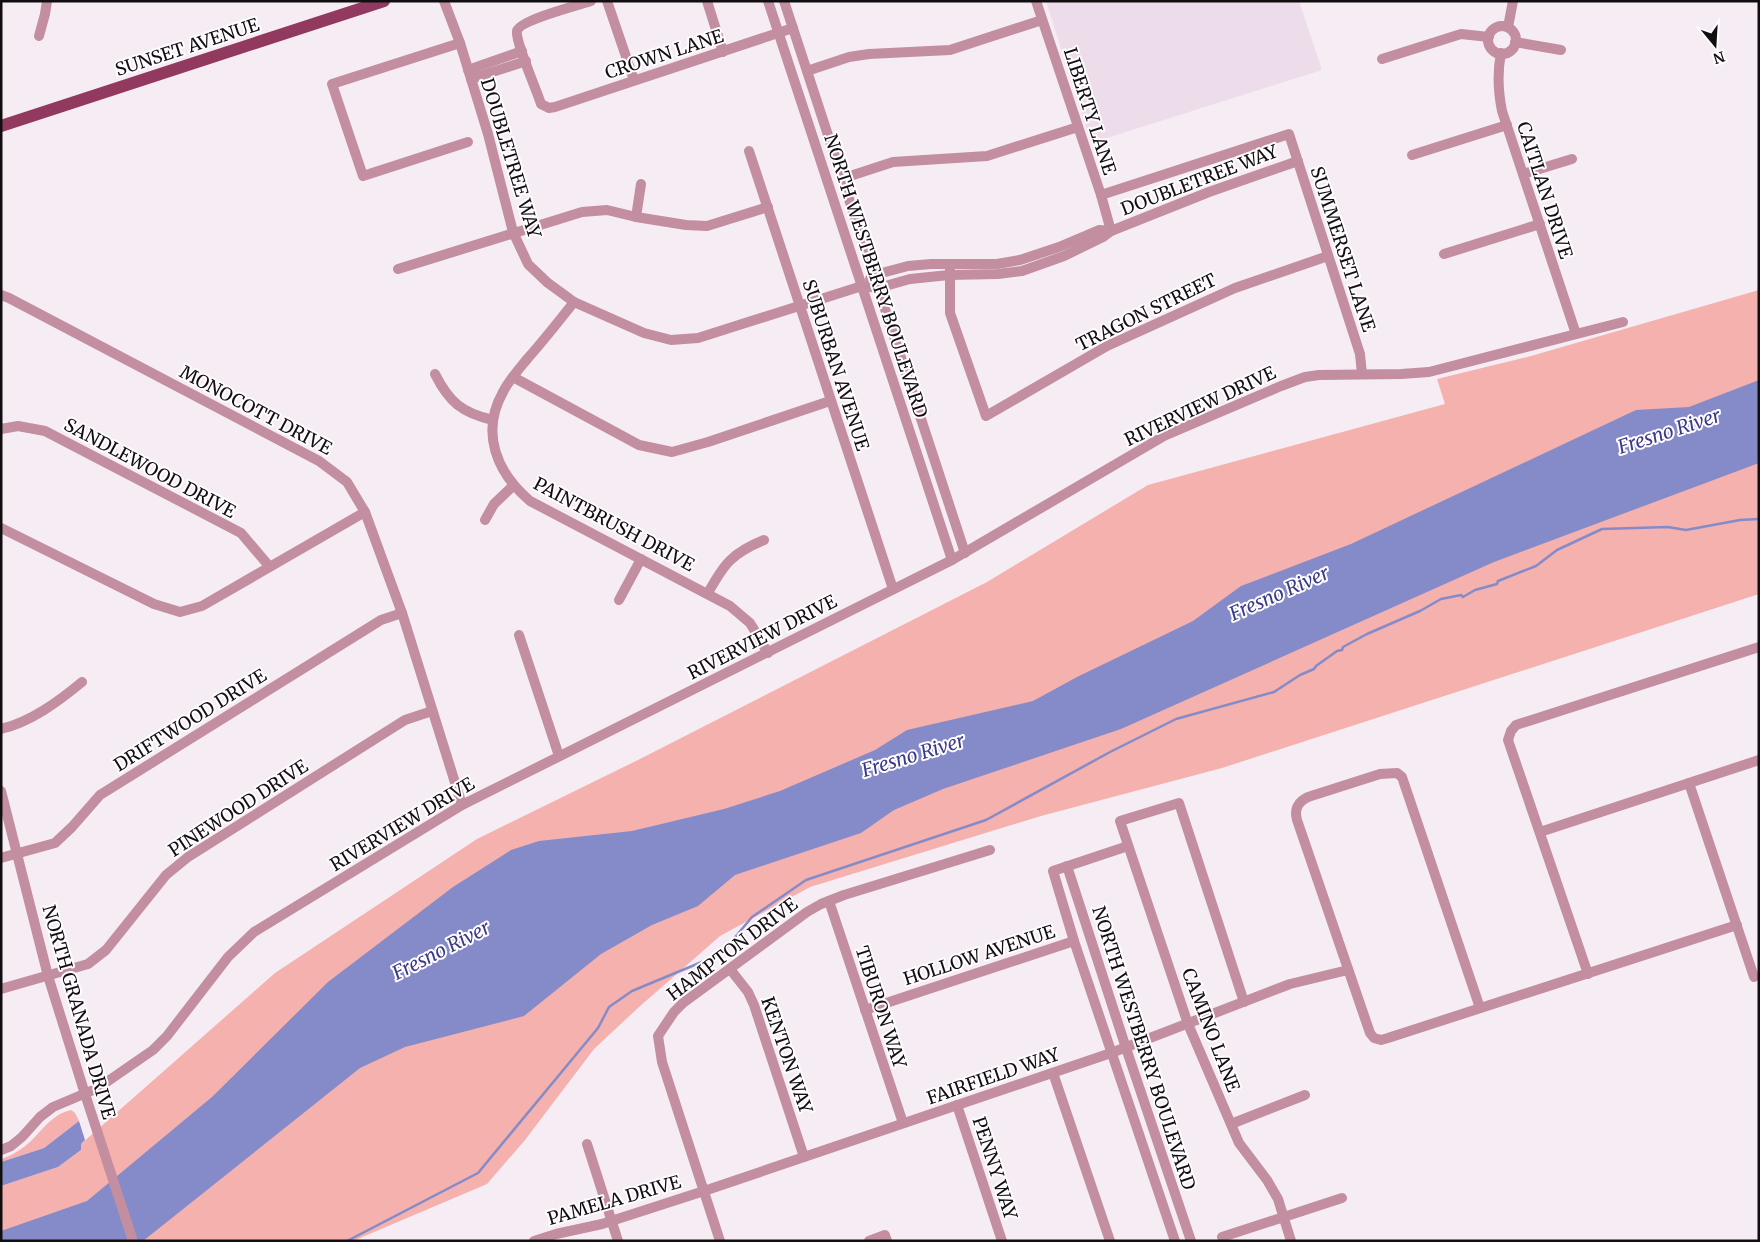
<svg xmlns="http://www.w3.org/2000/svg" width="1760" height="1242" font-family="Merriweather,serif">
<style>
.built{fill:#edddeb}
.green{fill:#f4b1ae}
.water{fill:#858bc8}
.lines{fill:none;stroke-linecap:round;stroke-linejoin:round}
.stream{stroke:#858bc8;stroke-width:2.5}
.minor{stroke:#c28ea0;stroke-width:10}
.major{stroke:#923960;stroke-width:12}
.labels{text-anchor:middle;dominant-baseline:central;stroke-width:4;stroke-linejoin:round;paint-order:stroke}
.street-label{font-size:18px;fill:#110e10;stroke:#fefcfe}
.water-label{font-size:19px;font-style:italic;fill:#3a3b85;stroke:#fefcfe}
</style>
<rect width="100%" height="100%" fill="#f6ecf4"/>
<path class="built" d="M1046 1H1299L1322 70 1091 143Z"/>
<g class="green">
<path d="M1759 290V594L1222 768 1041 816 810 887 720 936 639 1007 594 1049 525 1140 487 1184 353 1241H1V1186L58 1167 81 1150V1144L275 973 477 839 638 760 987 582 1148 485 1445 404 1437 379 1531 356Z"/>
<path d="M71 1110 75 1113 79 1121 44 1148 1 1162V1159C13 1155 22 1149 31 1141 43 1129 53 1114 71 1110Z"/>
</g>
<g class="water">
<path d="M1759 380V463L1494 562 1121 729 943 789 894 810 861 833 735 875 698 906 652 925 601 954 524 1016 405 1047 360 1068 143 1241H1V1231L87 1201 212 1097 328 982 453 887 511 850 539 841 632 831 724 809 780 791 875 750 907 730 1033 701 1077 677 1193 621 1241 586 1351 544 1636 410 1689 407Z"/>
<path d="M79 1121 85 1140 81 1144V1150L58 1167 1 1186V1162L44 1148Z"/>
</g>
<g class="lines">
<path class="stream" d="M347 1241 478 1173 598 1028 609 1007 632 991 721 954 752 917 806 880 986 820 1110 752 1176 719 1274 692 1300 675 1314 669 1316 666 1337 651 1342 650 1343 647 1367 634 1420 611 1441 599 1461 595 1463 597 1475 590 1497 584 1498 581 1536 566 1557 550 1602 529 1668 527 1686 530 1740 520 1759 519"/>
<g class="minor">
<path d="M444 1 460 43 488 134 513 232 528 264 548 283 574 302 644 333 671 340 698 338 862 286 878 288 910 279 949 275 998 274 1022 271 1064 256 1103 237 1111 231 1209 192 1298 161"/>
<path d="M591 1C579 5 520 20 517 31 515 41 537 91 541 104L549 108 555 107 793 28"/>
<path d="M607 1 634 80"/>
<path d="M707 1 723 52"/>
<path d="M768 1 952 560"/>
<path d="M784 1C845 185 905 369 965 553"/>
<path d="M1036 1 1101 195 1111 231"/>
<circle cx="1502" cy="40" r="14"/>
<path d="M1508 27 1513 1"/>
<path d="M39 36 45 14 47 1"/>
<path d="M1515 42 1561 50"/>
<path d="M460 43 332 84 363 176 468 142"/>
<path d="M1501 53C1497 73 1498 91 1502 111L1576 334"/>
<path d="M1382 59 1461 34 1489 37"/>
<path d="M468 70 522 51"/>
<path d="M807 71 849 57 869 54 950 50 1042 20"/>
<path d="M471 79 526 61"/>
<path d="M749 151 893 589"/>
<path d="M1412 155 1507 125"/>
<path d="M1523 174 1572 159"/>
<path d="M844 178 893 162 987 156 1078 127"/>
<path d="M1101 195 1289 134 1360 354 1362 374"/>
<path d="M636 217 641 184"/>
<path d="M1444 254 1540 224"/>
<path d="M950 264V313L986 416 1107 346 1235 288 1328 256"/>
<path d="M398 269 582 212 607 210 636 217 686 225 707 226 768 207"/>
<path d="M870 279 874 275 908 266 931 264H997L1020 260 1059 247 1099 230 1111 231"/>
<path d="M1 295 9 298 319 461 347 482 365 512 402 613 462 805"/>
<path d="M574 302C559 321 544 340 528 358 519 369 509 380 503 392 480 433 497 473 530 501L730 606 750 623 768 653"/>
<path d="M435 374C449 402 462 413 493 420"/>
<path d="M513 377 639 445 672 452 708 442 830 401"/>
<path d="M1 429 18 426 45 431 241 533 269 566"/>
<path d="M485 520 494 504 513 486"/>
<path d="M1 528 154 604 180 612 202 606 365 512"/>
<path d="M708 593C724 564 732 553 764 540"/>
<path d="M619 600 641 559"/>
<path d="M519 635 559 756"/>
<path d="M1 729C31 722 59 701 82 682"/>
<path d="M1689 783 1754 977"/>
<path d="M1 791 48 976 85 1094 133 1241"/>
<path d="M1540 832 1759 760"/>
<path d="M1128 846 1053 871 1074 941 1175 1241"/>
<path d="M1 858 55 843 72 827 100 795 381 620 402 613"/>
<path d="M1067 866 1126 1048 1191 1241"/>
<path d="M829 901 903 1123"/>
<path d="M730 969 748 992 754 1005 804 1157"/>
<path d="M1588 974 1508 740 1511 731 1516 725 1759 647"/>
<path d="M1 989 88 964 106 950 166 875 188 857 405 720 432 711"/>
<path d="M1244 1002 1179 803 1120 821 1188 1024 1239 1143 1267 1180 1278 1199 1291 1241"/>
<path d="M1480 1008 1402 777 1397 773 1380 774 1308 797C1298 802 1294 809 1297 820L1370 1033 1374 1038 1381 1040 1388 1038 1737 925"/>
<path d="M865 1010 1074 941"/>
<path d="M1053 1073 1110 1241"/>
<path d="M957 1105 1002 1241"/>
<path d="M1231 1124 1305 1095"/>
<path d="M587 1144 618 1241"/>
<path d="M1 1150 11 1146 22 1137 40 1117 53 1107 98 1088 153 1050 167 1036 228 957 254 932 462 805 952 560 1164 436 1281 386 1305 377 1319 375 1401 374 1429 372 1623 322"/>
<path d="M1222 1237 1342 1198"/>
<path d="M534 1241 556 1234 602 1224 704 1191 1111 1053 1290 984 1348 970"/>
<path d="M720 1241 662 1062 658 1036 674 1012 683 1003 807 912 821 904 844 895 990 850"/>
<path d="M869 1241 885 1235 887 1241"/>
</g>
<path class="major" d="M1 126 384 1"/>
</g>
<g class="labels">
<g class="street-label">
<text transform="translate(187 47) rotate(-18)">SUNSET AVENUE</text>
<text transform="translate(664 54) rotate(-18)">CROWN LANE</text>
<text transform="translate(1090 111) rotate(72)">LIBERTY LANE</text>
<text transform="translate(511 158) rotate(73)">DOUBLETREE WAY</text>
<text transform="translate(1199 180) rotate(-21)">DOUBLETREE WAY</text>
<text transform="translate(1545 190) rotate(72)">CAITLAN DRIVE</text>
<text transform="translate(1343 249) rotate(72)">SUMMERSET LANE</text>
<text transform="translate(876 276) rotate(72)">NORTH WESTBERRY BOULEVARD</text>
<text transform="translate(1146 312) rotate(-26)">TRAGON STREET</text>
<text transform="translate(836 365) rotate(72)">SUBURBAN AVENUE</text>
<text transform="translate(1200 406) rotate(-25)">RIVERVIEW DRIVE</text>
<text transform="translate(256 410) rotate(28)">MONOCOTT DRIVE</text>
<text transform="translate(150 468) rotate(28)">SANDLEWOOD DRIVE</text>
<text transform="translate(614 524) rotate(28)">PAINTBRUSH DRIVE</text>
<text transform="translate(762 637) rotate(-27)">RIVERVIEW DRIVE</text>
<text transform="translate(190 720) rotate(-32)">DRIFTWOOD DRIVE</text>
<text transform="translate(238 808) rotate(-33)">PINEWOOD DRIVE</text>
<text transform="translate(402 824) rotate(-31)">RIVERVIEW DRIVE</text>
<text transform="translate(732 949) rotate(-37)">HAMPTON DRIVE</text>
<text transform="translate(979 955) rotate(-18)">HOLLOW AVENUE</text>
<text transform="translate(881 1007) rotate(72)">TIBURON WAY</text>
<text transform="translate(79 1012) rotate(74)">NORTH GRANADA DRIVE</text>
<text transform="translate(1211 1030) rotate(69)">CAMINO LANE</text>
<text transform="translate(1144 1048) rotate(72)">NORTH WESTBERRY BOULEVARD</text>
<text transform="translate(787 1055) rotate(71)">KENTON WAY</text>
<text transform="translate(993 1076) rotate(-19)">FAIRFIELD WAY</text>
<text transform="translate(995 1168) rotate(72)">PENNY WAY</text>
<text transform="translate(614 1200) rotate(-16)">PAMELA DRIVE</text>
</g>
<g class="water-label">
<text transform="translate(1669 431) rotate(-18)">Fresno River</text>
<text transform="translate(1279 593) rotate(-24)">Fresno River</text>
<text transform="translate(913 755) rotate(-17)">Fresno River</text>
<text transform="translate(441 950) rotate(-27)">Fresno River</text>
</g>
</g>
<rect width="1760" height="1242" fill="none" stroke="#110e10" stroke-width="5"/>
<g transform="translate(1715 45) rotate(162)" stroke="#fefcfe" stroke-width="4" paint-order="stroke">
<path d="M0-4L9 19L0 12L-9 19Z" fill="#110e10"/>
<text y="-8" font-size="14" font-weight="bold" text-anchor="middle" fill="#110e10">N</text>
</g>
</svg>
